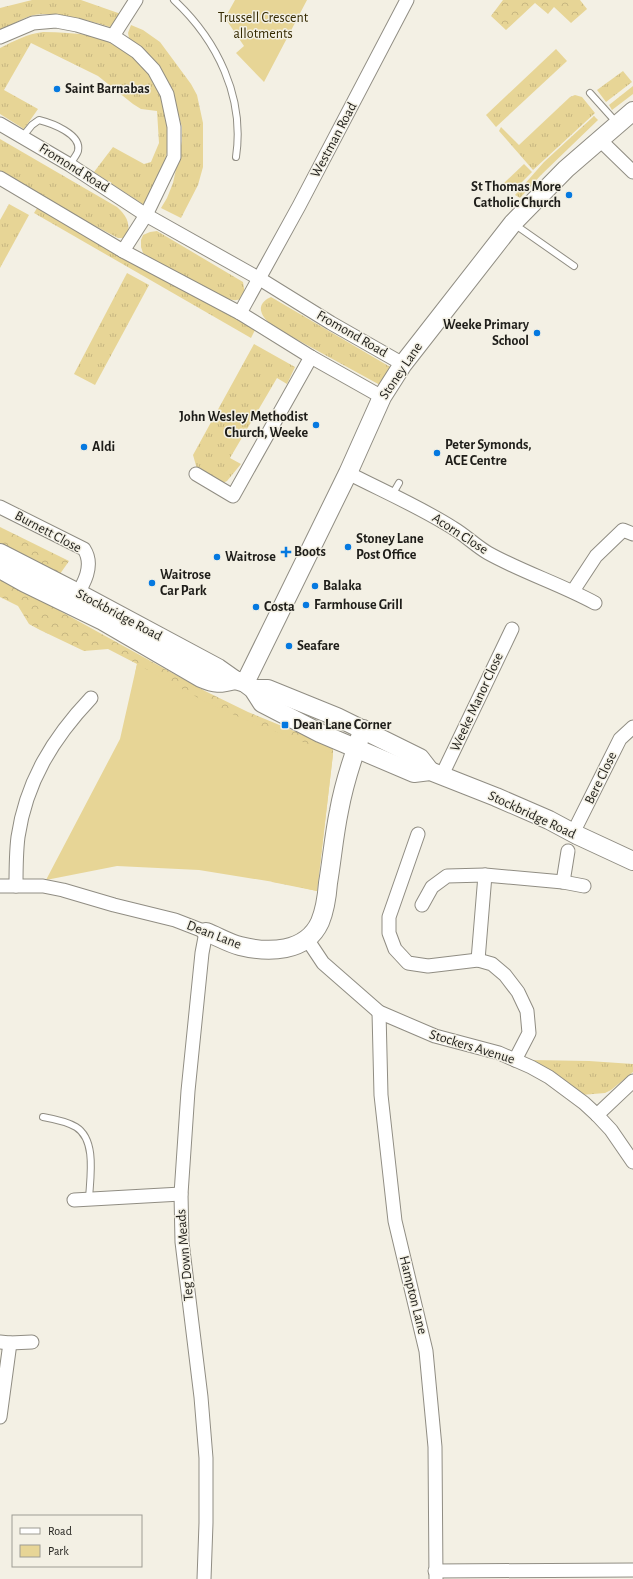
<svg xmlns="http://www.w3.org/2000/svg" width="633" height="1579" font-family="'Alegreya Sans',sans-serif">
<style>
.grass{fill:url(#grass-tufts)}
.forest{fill:url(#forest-crowns)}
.green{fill:#e7d596}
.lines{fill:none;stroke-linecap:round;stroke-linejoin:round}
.lane-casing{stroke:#908d83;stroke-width:8}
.street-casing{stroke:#908d83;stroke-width:15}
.secondary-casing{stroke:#908d83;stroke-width:20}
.lane{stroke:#fff;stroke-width:6}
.street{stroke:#fff;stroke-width:13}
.secondary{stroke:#fff;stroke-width:18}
.poi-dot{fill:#0579e0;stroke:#f3f0e4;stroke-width:1.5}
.labels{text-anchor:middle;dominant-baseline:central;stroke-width:3;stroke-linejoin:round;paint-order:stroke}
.park-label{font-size:14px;fill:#342900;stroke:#f3f0e4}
.poi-label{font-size:14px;font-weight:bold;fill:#1e1d19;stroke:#f3f0e4;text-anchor:start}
.street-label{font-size:14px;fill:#1e1d19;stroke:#f3f0e4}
</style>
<defs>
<pattern id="grass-tufts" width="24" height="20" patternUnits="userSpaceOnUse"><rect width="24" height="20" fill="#e7d596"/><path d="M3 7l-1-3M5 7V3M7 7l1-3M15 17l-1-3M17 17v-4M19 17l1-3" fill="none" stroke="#c6b681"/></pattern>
<pattern id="forest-crowns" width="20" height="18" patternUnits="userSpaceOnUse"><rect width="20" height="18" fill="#e7d596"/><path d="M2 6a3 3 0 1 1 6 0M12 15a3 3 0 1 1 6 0" fill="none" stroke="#c6b681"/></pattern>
</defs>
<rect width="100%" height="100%" fill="#f3f0e4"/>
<g class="grass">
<path d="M32 0H81L121 14 118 21 110 27C90 21 55 11 34 15 22 18 10 26 0 31V8Z"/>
<path d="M131 25 143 30 160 42 191 84 197 95 203 123V167L198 185 181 218 161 208 167 198 173 183 182 141V127L170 86 129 38 128 33Z"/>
<path d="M43 32C59 32 76 33 92 36 107 39 136 57 146 69 166 93 174 131 165 161 162 174 150 193 144 205L94 172 113 147 144 164 151 162 159 143 157 111 141 109 133 104 98 76 31 43 4 90 38 109 24 129 0 114V48C14 41 27 34 43 32Z"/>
<path d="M556 49 567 61 496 127 486 115Z"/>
<path d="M623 71 632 82 606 102 597 90Z"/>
<path d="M633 86V94L612 110 609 105Z"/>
<path d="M575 95 582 97 595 113 533 170 499 131 501 127 519 145 570 97Z"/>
<path d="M594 116 598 120 541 175 520 198 515 195 544 162Z"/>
<path d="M0 139 117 207C126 215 130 222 128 234L123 238H118L76 216 0 171Z"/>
<path d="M524 164 532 172 512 192 504 183Z"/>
<path d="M9 204 29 215 0 268V220Z"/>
<path d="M39 205 255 330 251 338 34 213Z"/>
<path d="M157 231 243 282 245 294C240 301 236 301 228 299L155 261 143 253 141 247V240L143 235 150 232Z"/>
<path d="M127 273 149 285 95 385 74 374Z"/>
<path d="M271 297 392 368 380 385 274 327C262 318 253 305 271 297Z"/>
<path d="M254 344 295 367 287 384 277 378 230 458 241 464 227 481 223 483 197 469 193 455Z"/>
<path d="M530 1060 589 1061 633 1064V1072L611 1090 605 1093 581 1095Z"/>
</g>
<g class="forest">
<path d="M503 0H580L587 9 571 23 554 7 548 14 535 3 506 30 491 16Z"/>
<path d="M0 527 69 561 60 574 0 543Z"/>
<path d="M0 574 60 611 205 691 248 712 333 747V754L317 891 272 882 135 674 137 664 108 649 84 651 40 630 29 624 18 606 0 597Z"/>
</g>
<g class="green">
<path d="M235 0H307L264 82 236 53 244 46 225 18Z"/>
<path d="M137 664 202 700 241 718 333 754 317 891 286 884 199 870 117 866 46 880 120 739Z"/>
</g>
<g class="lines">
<g class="lane-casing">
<g id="lane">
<path d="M174 0C217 40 245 97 236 157"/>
<path d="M590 93 616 122"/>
<path d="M23 136 32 125 39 120C51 123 82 134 78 151 77 155 72 160 70 165"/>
<path d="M514 224 574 266"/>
<path d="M392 495 399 483"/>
<path d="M43 1117C54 1119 66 1121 76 1127 97 1140 90 1178 89 1199"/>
</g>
</g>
<g class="street-casing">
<g id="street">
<path d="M113 36 136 0"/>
<path d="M0 37 33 23 56 21 77 25 113 36 137 52 154 70 167 94 174 127V157L146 215 123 251"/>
<path d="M0 124 70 165 146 215 260 279 331 323 403 364"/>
<path d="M599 139 633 172"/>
<path d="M0 178 123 251 240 313 311 357 382 397"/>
<path d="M240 313 299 206 407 0"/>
<path d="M348 473C383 491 420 507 453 528 465 535 476 546 488 553 522 572 560 584 595 603"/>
<path d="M196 474 233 496 311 357"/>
<path d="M0 507 84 549C95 566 83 585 74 600"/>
<path d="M573 591 596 556 623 530 633 534"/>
<path d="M442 775 512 629"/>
<path d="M573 833 620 739 633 727"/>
<path d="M418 834 389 917V933L395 949 408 963 428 966 478 960 492 964 505 975 518 992 527 1011 529 1033 515 1060"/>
<path d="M563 882 568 851"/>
<path d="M0 886H43L63 890 114 905 175 920 206 932 202 953 188 1091 181 1194 182 1242 201 1397 206 1458V1523L204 1579"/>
<path d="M16 886C16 870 16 853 18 837 26 782 53 738 91 698"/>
<path d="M422 905 432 887 447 876 485 875 563 882 584 886"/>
<path d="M307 939 323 963 379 1012 435 1036 499 1053 531 1067 549 1077 584 1103 597 1115 611 1130 633 1162"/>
<path d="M478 960 485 875"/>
<path d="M379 1012 381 1095 395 1221 426 1351 435 1447 436 1579"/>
<path d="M597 1115 633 1081"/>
<path d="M74 1200 181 1194"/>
<path d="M0 1342 10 1343 32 1342"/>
<path d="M0 1417 10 1343"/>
<path d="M435 1571 633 1570"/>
</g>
</g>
<g class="secondary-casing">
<g id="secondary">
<path d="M0 553 78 593 218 668 235 680 245 683 253 689 262 703 320 733 414 773 430 771 496 797 549 820 577 835 633 861"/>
<path d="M0 569 25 583 103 621 201 678C215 684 220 684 235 680"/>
<path d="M245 683 348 473 382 397 403 364 513 223 566 169 633 111"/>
<path d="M253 689H268L337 717 420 758 430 771"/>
<path d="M206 932C217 936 228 943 240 946 268 953 306 953 320 922 325 910 327 896 328 883 332 859 334 835 339 811 344 783 353 756 363 729"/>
</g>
</g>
<use href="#lane" class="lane"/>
<use href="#street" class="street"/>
<use href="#secondary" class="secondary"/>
</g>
<g class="poi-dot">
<circle cx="57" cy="89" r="4"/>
<circle cx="569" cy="195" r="4"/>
<circle cx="537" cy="333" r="4"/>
<circle cx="316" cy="425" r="4"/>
<circle cx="84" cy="447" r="4"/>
<circle cx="437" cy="453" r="4"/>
<circle cx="348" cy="547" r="4"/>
<path d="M284 546h4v4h4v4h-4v4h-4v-4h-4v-4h4z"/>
<circle cx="217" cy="557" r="4"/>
<circle cx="152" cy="583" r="4"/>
<circle cx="315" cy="586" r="4"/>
<circle cx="306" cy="605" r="4"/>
<circle cx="256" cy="607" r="4"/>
<circle cx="289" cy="646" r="4"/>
<rect x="281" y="721" width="8" height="8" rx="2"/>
</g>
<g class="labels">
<g class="park-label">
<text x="263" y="18">Trussell Crescent<tspan x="263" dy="16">allotments</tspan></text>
</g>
<g class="poi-label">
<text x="65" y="89">Saint Barnabas</text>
<text x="561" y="187" text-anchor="end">St Thomas More<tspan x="561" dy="16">Catholic Church</tspan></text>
<text x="529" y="325" text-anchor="end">Weeke Primary<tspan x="529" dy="16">School</tspan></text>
<text x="308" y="417" text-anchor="end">John Wesley Methodist<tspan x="308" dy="16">Church, Weeke</tspan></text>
<text x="445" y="445">Peter Symonds,<tspan x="445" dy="16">ACE Centre</tspan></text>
<text x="92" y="447">Aldi</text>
<text x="356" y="539">Stoney Lane<tspan x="356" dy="16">Post Office</tspan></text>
<text x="294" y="552">Boots</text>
<text x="225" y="557">Waitrose</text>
<text x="160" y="575">Waitrose<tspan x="160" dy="16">Car Park</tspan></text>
<text x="323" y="586">Balaka</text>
<text x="314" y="605">Farmhouse Grill</text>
<text x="264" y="607">Costa</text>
<text x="297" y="646">Seafare</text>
<text x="293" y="725">Dean Lane Corner</text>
</g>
<g class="street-label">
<text transform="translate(334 140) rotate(-62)">Westman Road</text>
<text transform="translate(74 168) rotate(32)">Fromond Road</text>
<text transform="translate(352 334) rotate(30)">Fromond Road</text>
<text transform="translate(401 371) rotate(-56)">Stoney Lane</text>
<text transform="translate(48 532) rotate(28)">Burnett Close</text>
<text transform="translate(460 534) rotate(33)">Acorn Close</text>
<text transform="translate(119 615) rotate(28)">Stockbridge Road</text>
<text transform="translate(477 702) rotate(-65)">Weeke Manor Close</text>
<text transform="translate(601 778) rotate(-64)">Bere Close</text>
<text transform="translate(532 815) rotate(25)">Stockbridge Road</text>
<text transform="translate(214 935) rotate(21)">Dean Lane</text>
<text transform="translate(472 1047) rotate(17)">Stockers Avenue</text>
<text transform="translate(185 1255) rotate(-95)">Teg Down Meads</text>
<text transform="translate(413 1295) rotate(76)">Hampton Lane</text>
</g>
</g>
<rect x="12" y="1515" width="130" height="52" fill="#f3f0e4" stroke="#9e9c93"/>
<rect x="20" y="1528" width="20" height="6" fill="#ffffff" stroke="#9e9c93"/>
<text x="48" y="1535" font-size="12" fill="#1e1d19">Road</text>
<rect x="20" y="1545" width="20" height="12" fill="#e7d596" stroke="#9e9c93"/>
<text x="48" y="1555" font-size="12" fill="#1e1d19">Park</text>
</svg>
